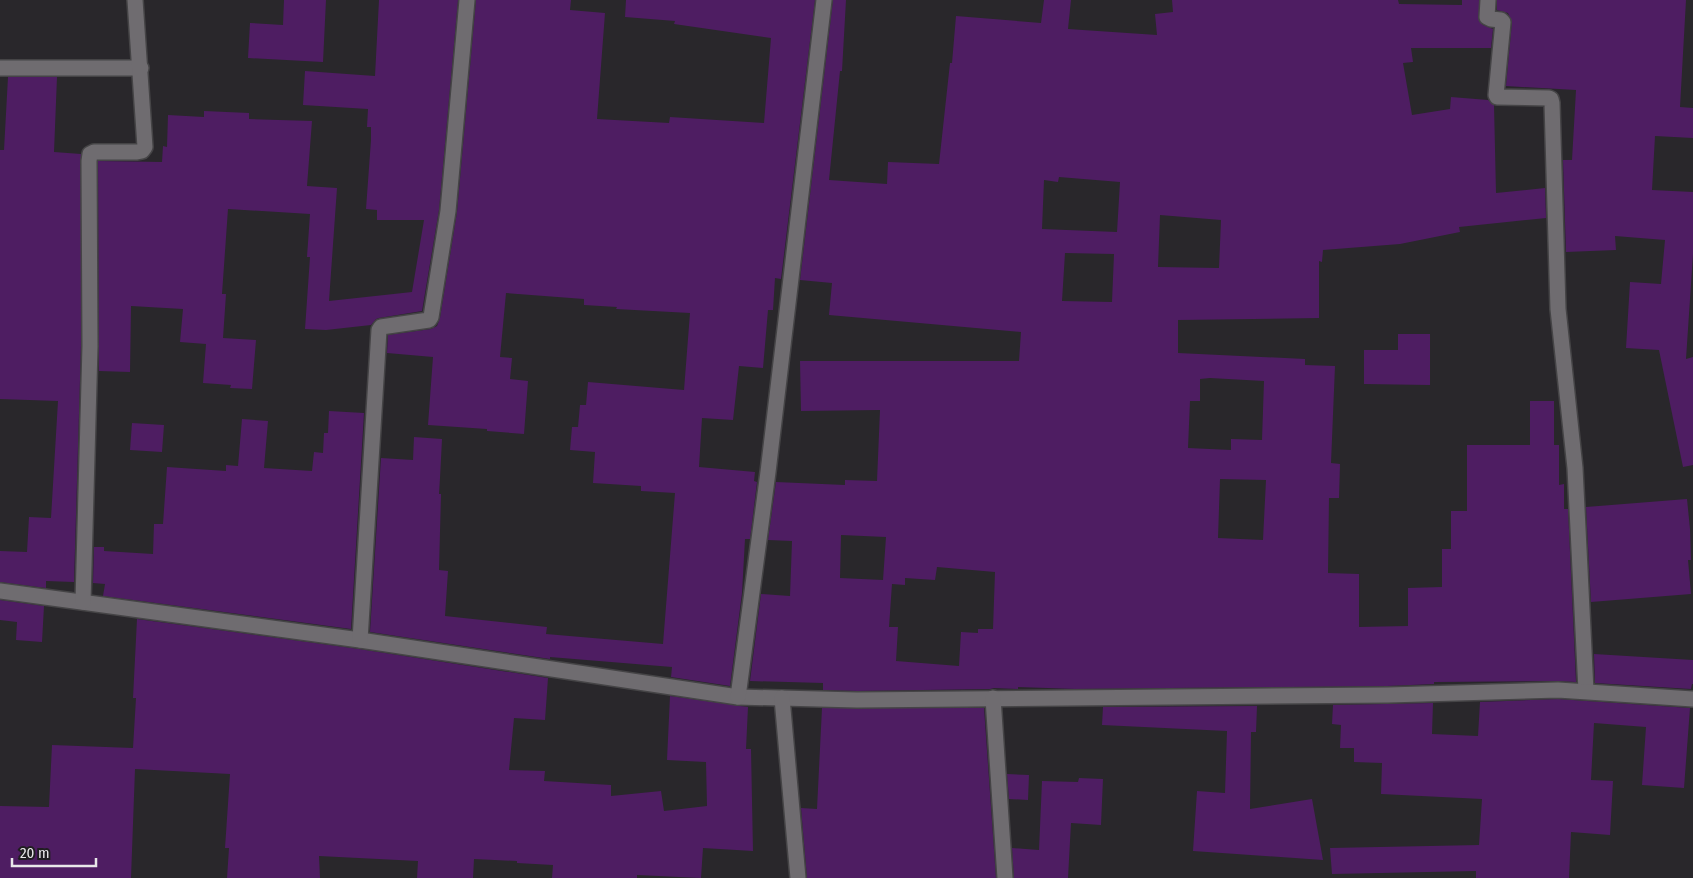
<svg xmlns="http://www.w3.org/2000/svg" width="1693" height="878" font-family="'Fira Sans Condensed',sans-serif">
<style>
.building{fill:#4e1d62;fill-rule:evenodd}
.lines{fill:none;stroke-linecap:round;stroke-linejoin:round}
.minor-casing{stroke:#454446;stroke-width:18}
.minor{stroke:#6f6c70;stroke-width:15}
</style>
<rect width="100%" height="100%" fill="#29272b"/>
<g class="building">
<path d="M284 0H326L323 62 248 58 250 23 283 25Z"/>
<path d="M379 0H458L439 210 422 311 379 318 376 319 371 325 326 330 305 329 310 257H307L310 214 228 209 222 294H226L223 338 256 340 252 389 230 388 231 385 203 383 206 344 180 342 183 309 131 306 130 372 99 371 98 161 162 162 163 146 167 147 168 115 204 117V111L249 113V119L312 121 307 186 337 188 329 301 412 292 424 220H377V210L366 209 371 140V127H367L368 109 303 105 305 71 375 76Z"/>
<path d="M476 0H571L570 10 605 13 597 119 669 123 670 117 764 123 771 38 674 24 675 21 625 17 626 0H815L781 279 775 278 773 310H768L763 368 739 366 733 420 702 418 699 467 755 472 754 481 757 482 750 539H745L742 593 730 686 671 677 672 667 550 657V659L370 632 381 458 413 460 414 437 442 439 440 478 439 494H441L439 570 448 571 445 616 547 627 546 634 663 644 675 493 641 491V486L593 483 595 452 570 450 572 427H578L580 405H586L588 382 684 390 690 313 616 309 617 307 584 305V299L506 293 500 357 512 358 510 379 528 381 524 434 487 431V429L428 425 433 357 387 353 388 335 431 329 437 326 440 318 457 212Z"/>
<path d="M833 0H846L842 71H840L829 180 887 184 888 162 939 164 950 63H952L956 16 1041 23 1044 0H1071L1068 29 1157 35 1155 14 1173 12 1172 0H1398L1399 4 1462 5V0H1479V21L1483 25 1493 29 1491 48H1411L1413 62 1403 63 1412 115 1450 109 1451 97 1488 100 1494 105 1496 193 1545 188 1546 218 1459 227 1460 232 1400 244 1323 250 1322 262 1319 261V318L1178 320V353L1305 359V365L1335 366 1331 463 1340 464 1339 498H1329L1328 573 1359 574V627L1408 626V588L1442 587V549H1451V511H1467V445H1530V401H1554V445H1559V485L1564 484V509H1568L1576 682 1558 681 1434 682V684L1388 686 1076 689 1018 687V689L994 688 990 689 857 691 823 690V683L750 681 761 594 790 596 792 541 768 540 776 482 845 485V480L877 481 880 410 801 411 800 361H1019L1021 332 829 315 832 283 800 280ZM1059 177 1120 182 1117 232 1042 229 1044 180 1058 182ZM1160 215 1221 220 1219 268 1158 267ZM1065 253 1114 254 1112 302 1062 301ZM1210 378 1264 381 1262 440 1231 439V450L1188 448 1190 401H1200V379ZM1220 479 1266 480 1263 540 1218 538ZM841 535 886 537 883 580 840 578ZM937 567 995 572 993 629H978V633L961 632 959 666 896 661 898 627H889L892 584 905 585V578L935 580Z"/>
<path d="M1497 0H1686L1680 107 1693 108V138L1655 136 1652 190 1693 192V254L1686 359 1693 357V465L1683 467 1659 350 1626 348 1630 282 1661 284 1665 240 1615 236 1616 250 1566 252 1563 160H1572L1576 90 1506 86 1512 22 1508 13 1497 10Z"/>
<path d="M8 77H57L54 152 81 154V346L74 582 46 581V588L0 582V551L27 552 29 517 51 518 58 401 0 399V150H4Z"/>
<path d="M1398 334H1430V385L1364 384V350H1398Z"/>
<path d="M329 411 364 413 351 629 103 596 105 584 93 583 94 547H104V551L153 554 154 524H163L167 467 226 471V465L238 466 242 419 268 421 264 468 312 471 314 452 323 453 324 433H328Z"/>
<path d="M132 423 164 425 162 452 130 450Z"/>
<path d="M1687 499 1690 529 1691 560H1688L1691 594 1591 602 1586 507Z"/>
<path d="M0 600 44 606 42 642 16 640 17 622 0 620Z"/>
<path d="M137 619 359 649 548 678 545 720 514 718 509 770 545 771 544 781 611 785V796L661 791 664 811 707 806 706 762 667 760 670 696 748 707 746 749H751L753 851 703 848 701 878 637 875V878H552L553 865 517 863V861L474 859 473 878H417L418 861 319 856 320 878H227L229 848H225L230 774 135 769 131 878H0V806L49 807 52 745 133 748 136 698H133Z"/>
<path d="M1594 654 1693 660V684H1692L1691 689 1595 683Z"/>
<path d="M1558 699 1690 708 1684 788 1642 785 1646 727 1594 723 1591 780 1613 781 1610 835 1571 832 1569 878H1476V871L1332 874 1330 848 1479 845 1482 799 1381 794 1382 763 1354 762V748H1340L1341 725 1332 724 1333 705 1433 703 1432 734 1478 736 1480 702Z"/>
<path d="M1257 706 1256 732H1251L1250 809 1312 799 1323 860 1193 851 1197 791 1225 793 1227 731 1102 725 1103 707Z"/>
<path d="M822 708H984L996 878H807L801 808 817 809Z"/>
<path d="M1007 774 1029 775 1028 800 1009 799Z"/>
<path d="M1079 778 1103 779 1101 825 1071 823 1068 878H1014L1012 848 1039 850 1042 781 1078 782Z"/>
</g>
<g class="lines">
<g class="minor-casing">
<g id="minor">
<path d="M1488 0 1487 17 1491 19 1501 20 1503 22 1496 95 1497 97 1549 98 1551 99 1552 103 1558 309 1575 468 1586 691"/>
<path d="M0 68H141"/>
<path d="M0 591 360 640 738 697 857 700 1388 695 1558 690 1693 699"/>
<path d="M83 602 90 346 89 161 90 154 94 152H137L142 151 145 147 135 0"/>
<path d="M360 640 379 330 381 327 429 320 431 317 448 211 467 0"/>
<path d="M738 697 768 472 824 0"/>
<path d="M782 698 798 878"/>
<path d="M993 698 1005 878"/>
</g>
</g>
<use href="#minor" class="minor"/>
</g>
<path d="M12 858v8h84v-8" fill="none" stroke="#e8e7e9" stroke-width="2.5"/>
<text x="20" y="858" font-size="15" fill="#e8e7e9" stroke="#201e21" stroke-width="4" paint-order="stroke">20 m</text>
</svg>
